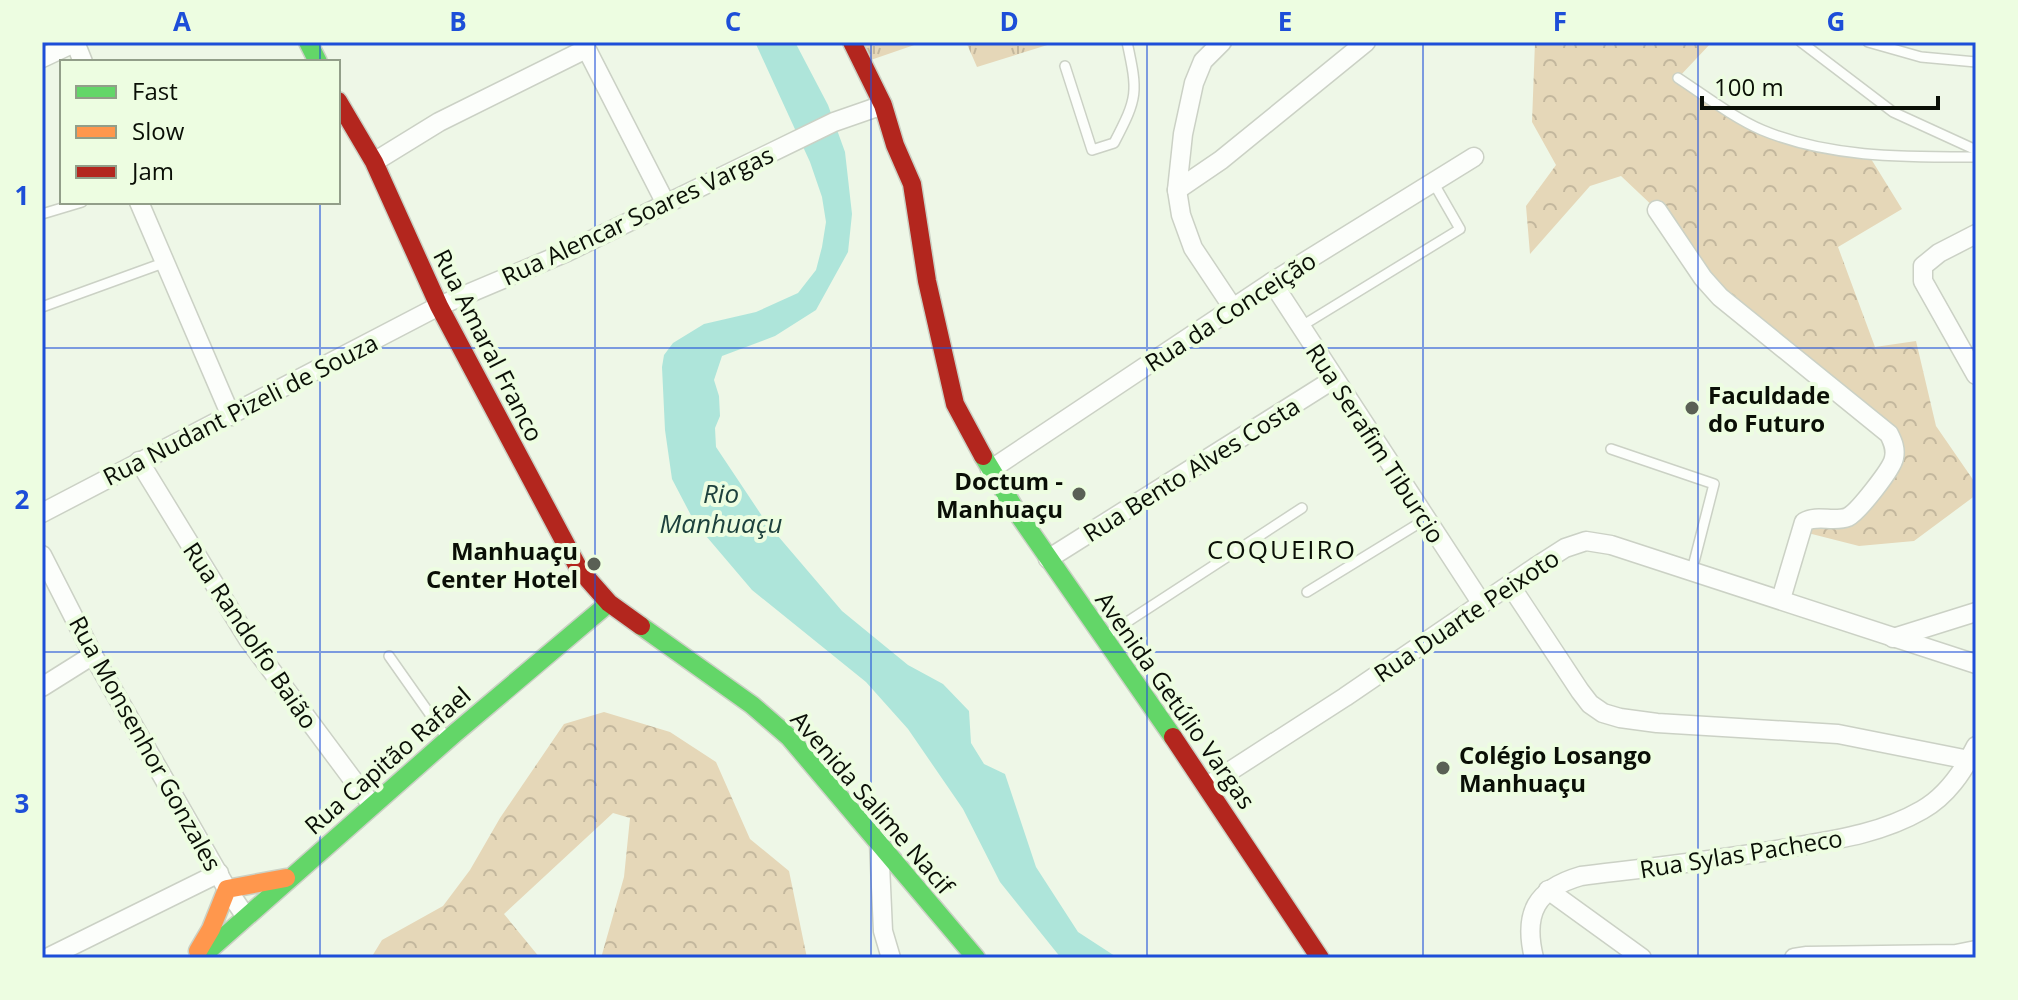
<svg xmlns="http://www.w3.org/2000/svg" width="2018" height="1000" font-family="'Open Sans',sans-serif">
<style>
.grass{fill:url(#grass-tufts)}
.forest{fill:url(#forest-crowns)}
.water{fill:#aee5da}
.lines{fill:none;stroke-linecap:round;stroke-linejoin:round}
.lane-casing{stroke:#cbd1c5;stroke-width:12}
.street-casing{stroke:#cbd1c5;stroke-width:21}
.fast-casing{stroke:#cbd1c5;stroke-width:21}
.slow-casing{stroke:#cbd1c5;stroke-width:21}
.jam-casing{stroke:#cbd1c5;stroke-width:21}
.lane{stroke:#fcfefb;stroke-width:9}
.street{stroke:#fcfefb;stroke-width:18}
.fast{stroke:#63d668;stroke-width:18}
.slow{stroke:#ff974d;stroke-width:18}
.jam{stroke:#b3261e;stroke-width:18}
.grid{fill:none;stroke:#1d4ed8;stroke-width:2;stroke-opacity:0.55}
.poi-dot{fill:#5a6055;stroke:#edfde1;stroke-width:3}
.labels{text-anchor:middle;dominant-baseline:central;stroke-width:8;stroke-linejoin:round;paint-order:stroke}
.street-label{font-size:24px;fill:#0a0f06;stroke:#edfde1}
.poi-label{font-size:24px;font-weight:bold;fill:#0a0f06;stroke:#edfde1;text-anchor:start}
.water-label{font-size:26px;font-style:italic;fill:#1d413d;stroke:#edfde1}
.neighbourhood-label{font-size:26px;letter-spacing:2px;fill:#0a0f06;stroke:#edfde1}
.neatline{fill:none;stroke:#1d4ed8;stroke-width:3}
.grid-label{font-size:26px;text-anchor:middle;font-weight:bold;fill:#1d4ed8}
</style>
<defs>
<pattern id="grass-tufts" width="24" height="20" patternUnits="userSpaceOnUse" patternTransform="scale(2)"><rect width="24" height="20" fill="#e5d7b8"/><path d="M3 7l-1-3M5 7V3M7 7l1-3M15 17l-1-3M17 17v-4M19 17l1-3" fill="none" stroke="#c3b79d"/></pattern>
<pattern id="forest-crowns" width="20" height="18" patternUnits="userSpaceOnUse" patternTransform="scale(2)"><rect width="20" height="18" fill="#e5d7b8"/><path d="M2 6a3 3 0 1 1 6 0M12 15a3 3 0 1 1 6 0" fill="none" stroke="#c3b79d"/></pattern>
</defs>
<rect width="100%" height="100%" fill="#eef7e7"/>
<g class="grass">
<path d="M852 42H923L862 63Z"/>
<path d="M966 42H1057L977 67Z"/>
</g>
<g class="forest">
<path d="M1535 42H1712L1678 78 1761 130 1868 154 1902 209 1838 247 1875 347 1916 341 1936 426 1976 484V495L1914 541 1859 546 1800 531 1849 517 1894 445 1720 297 1657 210 1621 176 1590 186 1530 254 1526 206 1556 165 1532 122Z"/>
<path d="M604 712 670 732 716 762 750 839 789 871 807 958H601L624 877 630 818 613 813 504 914 540 958H371L382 940 443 906 470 870 500 818 564 724Z"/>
</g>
<path class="water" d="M755 42H795L828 105 845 152 852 214 848 252 816 310 775 336 722 356 714 380 719 396 720 416 715 428 716 447 766 522 842 611 908 665 943 684 969 711 971 743 984 764 1005 774 1036 867 1078 932 1118 958H1061L1000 882 963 809 908 729 866 682 752 590 695 523 672 479 665 430 662 367 664 355 673 343 704 324 756 312 798 293 816 270 822 247 826 222 822 197 810 162Z"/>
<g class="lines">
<g class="lane-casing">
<g id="lane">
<path d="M1801 42 1893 112 1976 150"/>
<path d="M1868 42 1921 57 1976 62"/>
<path d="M1065 66 1092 150 1114 143C1138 97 1138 93 1127 42"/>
<path d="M1678 78C1704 95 1734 118 1762 130 1829 158 1905 157 1976 157"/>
<path d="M42 214 82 202"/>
<path d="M42 307 166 262"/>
<path d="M1300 327 1460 229 1433 182"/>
<path d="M1611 449 1714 484 1692 570"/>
<path d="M1307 592 1426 519"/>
<path d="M1104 637 1302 508"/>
<path d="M389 656 446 737"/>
</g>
</g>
<g class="street-casing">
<g id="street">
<path d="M75 42 83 62"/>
<path d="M583 42 665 202"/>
<path d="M1222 42 1203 61 1194 83 1183 134 1177 190 1181 215 1193 248 1233 308"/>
<path d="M42 58 76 42"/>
<path d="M374 162 439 122 586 49"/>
<path d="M1177 190 1221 160 1366 42"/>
<path d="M139 202 231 416"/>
<path d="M1657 210 1703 278 1720 297 1889 434C1893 442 1896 449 1894 458 1892 469 1858 512 1848 517 1833 523 1818 514 1804 522L1781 599"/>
<path d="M1976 234 1939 253 1923 266V281L1976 375"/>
<path d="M1272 282 1482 604"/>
<path d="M139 461 248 639 371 804"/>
<path d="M990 470 1272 282 1474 157"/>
<path d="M42 513 439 306 567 252 834 122 883 105"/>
<path d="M42 555 93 655 227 889 246 917"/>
<path d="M1048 559 1334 379"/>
<path d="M1510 585 1580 691 1590 704 1603 713 1620 718 1657 723 1838 734 1969 760"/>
<path d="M1893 638 1976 612"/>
<path d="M42 687 93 655"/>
<path d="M1207 786 1345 697 1537 566 1565 548 1586 541 1611 545 1976 664"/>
<path d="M879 842 883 931 891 958"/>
<path d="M1548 890 1642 958"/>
<path d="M47 958 219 873"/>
<path d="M1534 958C1523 913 1536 889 1581 876 1654 867 1727 859 1799 846 1841 839 1884 832 1922 810 1947 796 1963 772 1976 746"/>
<path d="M1794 958 1807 956 1956 954 1976 950"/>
</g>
</g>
<g class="fast-casing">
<g id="fast">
<path d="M308 42 318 62"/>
<path d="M983 456 1018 514 1173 737"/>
<path d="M641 626 752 705 789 737 976 958"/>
<path d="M200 958 454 734 609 603"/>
</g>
</g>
<g class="slow-casing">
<path id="slow" d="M198 951 211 929 227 889 286 878"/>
</g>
<g class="jam-casing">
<g id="jam">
<path d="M852 42 883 105 895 145 912 184 927 281 955 404 983 456"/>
<path d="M338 101 374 162 439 306 579 569 609 603 641 626"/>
<path d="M1173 737 1320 958"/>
</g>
</g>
<use href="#lane" class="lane"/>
<use href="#street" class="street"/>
<use href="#fast" class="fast"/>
<use href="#slow" class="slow"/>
<use href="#jam" class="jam"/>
</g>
<path class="grid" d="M320 42V62M595 42V958M871 42V958M1147 42V958M1423 42V958M1698 42V958M320 202V958M42 348H1976M42 652H1976"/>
<g class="poi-dot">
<circle cx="1692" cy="408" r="8"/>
<circle cx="1079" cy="494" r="8"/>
<circle cx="594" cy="564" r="8"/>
<circle cx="1443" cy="768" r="8"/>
</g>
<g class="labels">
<g class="street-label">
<text transform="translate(637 215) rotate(-25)">Rua Alencar Soares Vargas</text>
<text transform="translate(1230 311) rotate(-33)">Rua da Conceição</text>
<text transform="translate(489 345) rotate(63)">Rua Amaral Franco</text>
<text transform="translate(240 409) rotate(-27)">Rua Nudant Pizeli de Souza</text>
<text transform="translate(1376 443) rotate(57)">Rua Serafim Tiburcio</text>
<text transform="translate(1191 469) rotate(-32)">Rua Bento Alves Costa</text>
<text transform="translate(1466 615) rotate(-34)">Rua Duarte Peixoto</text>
<text transform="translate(251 635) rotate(56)">Rua Randolfo Baião</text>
<text transform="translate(1176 700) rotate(55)">Avenida Getúlio Vargas</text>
<text transform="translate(146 743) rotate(61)">Rua Monsenhor Gonzales</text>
<text transform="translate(387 760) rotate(-41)">Rua Capitão Rafael</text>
<text transform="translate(873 802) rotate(49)">Avenida Salime Nacif</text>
<text transform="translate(1741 853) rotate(-9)">Rua Sylas Pacheco</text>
</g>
<g class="poi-label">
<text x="1708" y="394">Faculdade<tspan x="1708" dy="28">do Futuro</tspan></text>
<text x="1063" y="480" text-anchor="end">Doctum -<tspan x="1063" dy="28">Manhuaçu</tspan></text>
<text x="578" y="550" text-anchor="end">Manhuaçu<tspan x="578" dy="28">Center Hotel</tspan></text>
<text x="1459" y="754">Colégio Losango<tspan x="1459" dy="28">Manhuaçu</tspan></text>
</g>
<g class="water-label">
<text x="721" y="493">Rio<tspan x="721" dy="30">Manhuaçu</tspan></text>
</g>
<g class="neighbourhood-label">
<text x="1282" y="549">COQUEIRO</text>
</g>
</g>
<rect width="2018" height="1000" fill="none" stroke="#edfde1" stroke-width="88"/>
<rect x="60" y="60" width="280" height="144" fill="#edfde1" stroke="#929e89" stroke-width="2"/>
<rect x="76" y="86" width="40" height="12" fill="#63d668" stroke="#929e89" stroke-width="2"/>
<text x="132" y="100" font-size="24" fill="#0a0f06">Fast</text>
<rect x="76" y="126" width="40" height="12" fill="#ff974d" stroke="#929e89" stroke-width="2"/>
<text x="132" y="140" font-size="24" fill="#0a0f06">Slow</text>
<rect x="76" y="166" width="40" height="12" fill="#b3261e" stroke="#929e89" stroke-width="2"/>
<text x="132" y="180" font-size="24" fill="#0a0f06">Jam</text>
<path d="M1702 96v12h236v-12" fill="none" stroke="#0a0f06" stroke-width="4"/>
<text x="1714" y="96" font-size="24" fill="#0a0f06" stroke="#edfde1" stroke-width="6" paint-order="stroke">100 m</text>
<rect x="44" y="44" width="1930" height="912" class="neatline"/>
<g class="grid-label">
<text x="182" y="31">A</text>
<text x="458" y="31">B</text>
<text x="733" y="31">C</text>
<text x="1009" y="31">D</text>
<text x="1285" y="31">E</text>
<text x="1560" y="31">F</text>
<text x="1836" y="31">G</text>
<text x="22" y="205">1</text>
<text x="22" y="509">2</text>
<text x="22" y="813">3</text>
</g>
</svg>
